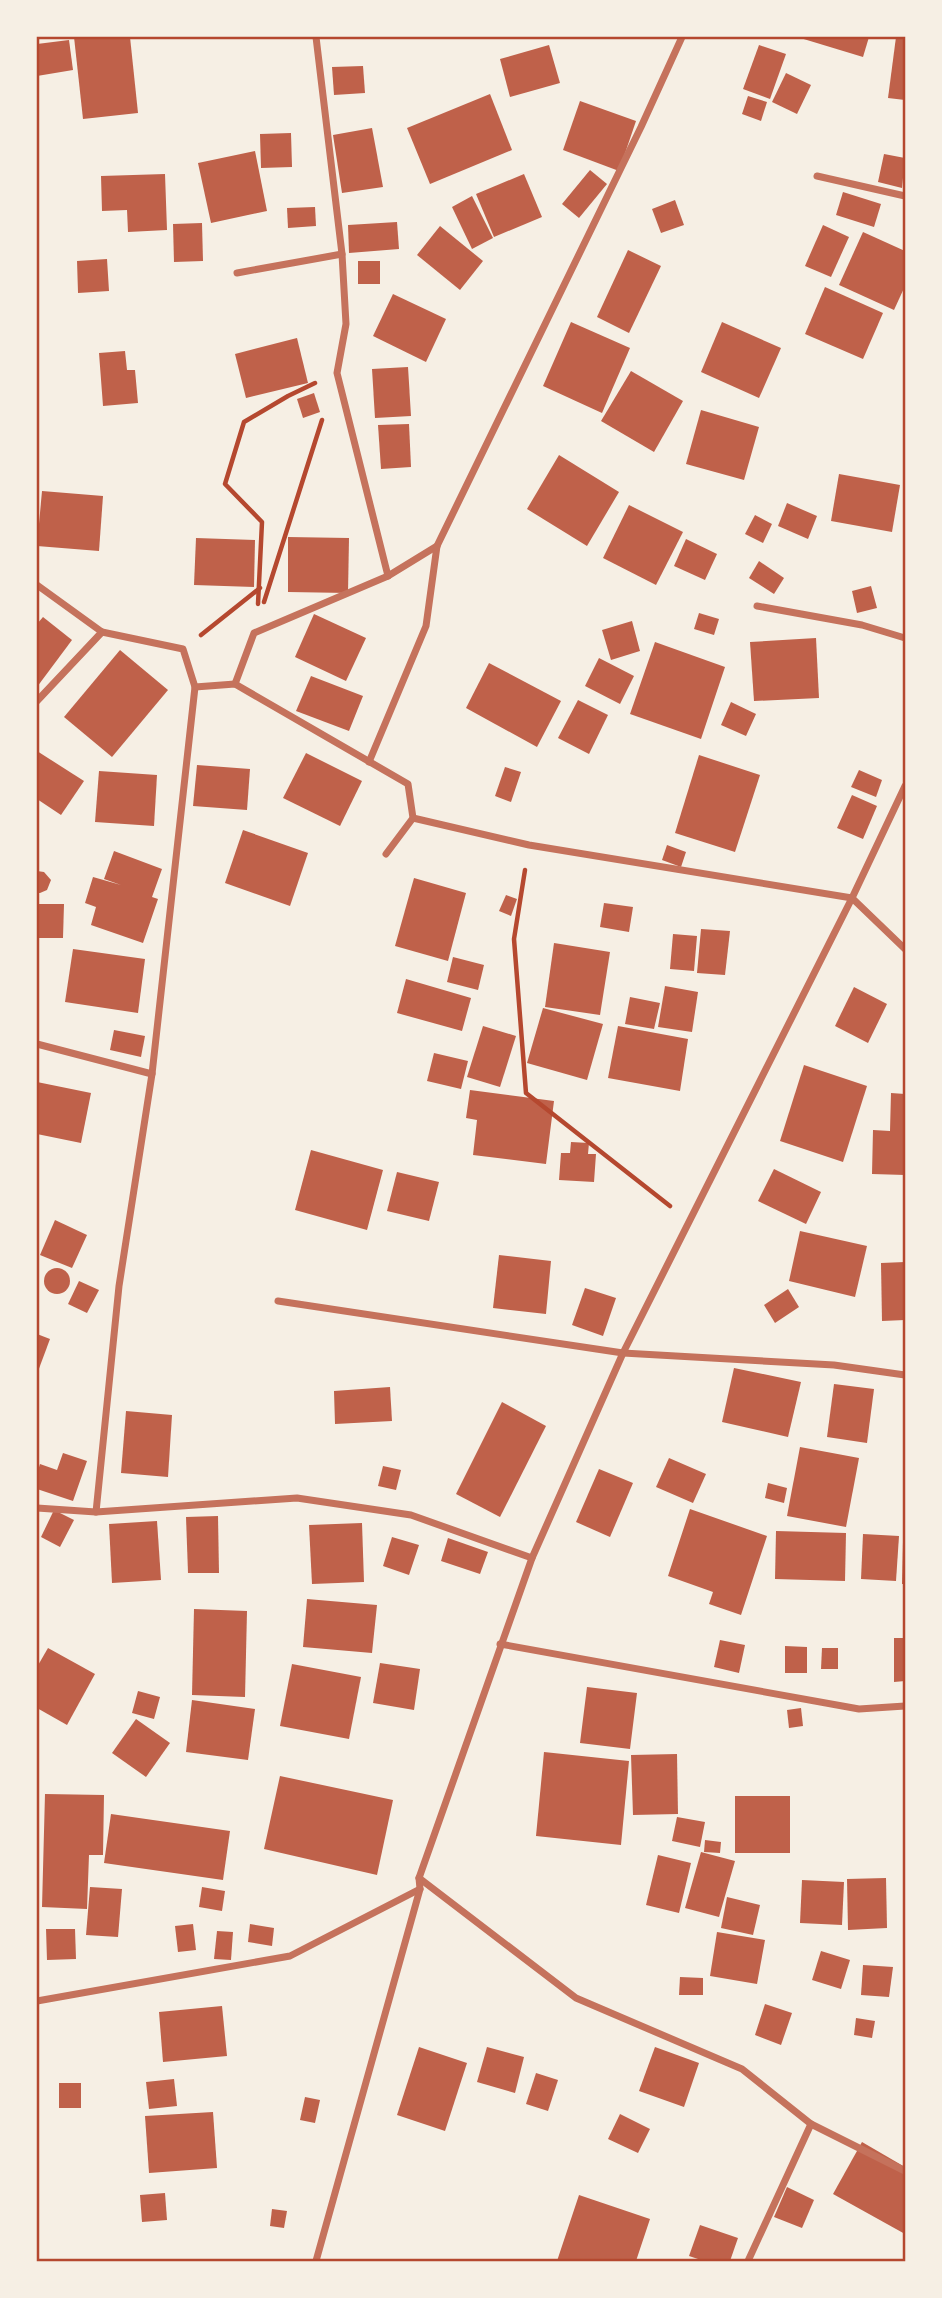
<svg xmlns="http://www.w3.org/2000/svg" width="942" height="2298" font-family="Rubik,sans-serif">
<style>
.building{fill:#bf614a}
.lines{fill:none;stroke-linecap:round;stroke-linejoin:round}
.path{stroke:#b5482f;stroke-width:4.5}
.minor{stroke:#c5725c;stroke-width:7}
.neatline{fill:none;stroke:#b5482f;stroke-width:2.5}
</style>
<rect width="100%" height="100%" fill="#f6efe4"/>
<g class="building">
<path d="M74 37H130L138 113 83 119Z"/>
<path d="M797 37H869L863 57Z"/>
<path d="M896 37H905V100L888 98Z"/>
<path d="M69 40 73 70 37 76V44Z"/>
<path d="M549 45 560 83 510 97 500 59Z"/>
<path d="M759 45 786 54 770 99 743 89Z"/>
<path d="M363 66 365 93 334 95 332 67Z"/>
<path d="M786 73 811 85 797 114 772 102Z"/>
<path d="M490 94 512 150 430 184 407 128Z"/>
<path d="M748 96 767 102 761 121 742 114Z"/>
<path d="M580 101 636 121 619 171 563 150Z"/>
<path d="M372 128 383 187 342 193 333 135Z"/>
<path d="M291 133 292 167 261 168 260 134Z"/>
<path d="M255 151 267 211 211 223 198 163Z"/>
<path d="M884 154 905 158 902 188 878 182Z"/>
<path d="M590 170 607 184 579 218 562 204Z"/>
<path d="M165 174 167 230 128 232 127 210 102 211 101 176Z"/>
<path d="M524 174 542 217 494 237 476 194Z"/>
<path d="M843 192 881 204 874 227 836 215Z"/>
<path d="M472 196 493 238 472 249 452 207Z"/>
<path d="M675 200 684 225 661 233 652 209Z"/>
<path d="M315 207 316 226 288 228 287 208Z"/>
<path d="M397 222 399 249 349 253 348 225Z"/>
<path d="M202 223 203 261 174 262 173 224Z"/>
<path d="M823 225 849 237 831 277 805 266Z"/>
<path d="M440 226 483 261 460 290 417 255Z"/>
<path d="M863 232 905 251V286L894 310 839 285Z"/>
<path d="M628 250 661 266 629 333 597 317Z"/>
<path d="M107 259 109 291 78 293 77 261Z"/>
<rect x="358" y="261" width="22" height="23"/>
<path d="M825 287 883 313 863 359 805 334Z"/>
<path d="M393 294 446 319 426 362 373 336Z"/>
<path d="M571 322 630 348 602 413 543 386Z"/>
<path d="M722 322 781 348 759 398 701 372Z"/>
<path d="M297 338 308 383 246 398 235 354Z"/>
<path d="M125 351 127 370H135L138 403 103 406 99 353Z"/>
<path d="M408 367 411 416 375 418 372 369Z"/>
<path d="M631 371 683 401 654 452 601 421Z"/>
<path d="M314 393 320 412 303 418 297 399Z"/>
<path d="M701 410 759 427 744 480 686 464Z"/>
<path d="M409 424 411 467 381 469 378 425Z"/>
<path d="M559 455 619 492 587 546 527 509Z"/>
<path d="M839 474 900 485 892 532 831 521Z"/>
<path d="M42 491 103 496 99 551 37 546Z"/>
<path d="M787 503 817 516 808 539 778 526Z"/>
<path d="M629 505 683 532 656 585 603 558Z"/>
<path d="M755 515 772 524 763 543 745 534Z"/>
<path d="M288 537 349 538 348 593 288 592Z"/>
<path d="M196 538 255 540 254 587 194 585Z"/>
<path d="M686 539 717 554 705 580 674 566Z"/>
<path d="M759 561 784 578 774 594 749 578Z"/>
<path d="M871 586 877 608 857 613 852 591Z"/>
<path d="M699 613 719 619 714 635 694 629Z"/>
<path d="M314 614 366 638 346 681 295 657Z"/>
<path d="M43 617 72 640 37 687V624Z"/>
<path d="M632 621 640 651 611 660 602 630Z"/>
<path d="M816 638 819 698 754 701 750 642Z"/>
<path d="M655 642 725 667 701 739 630 714Z"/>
<path d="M120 650 168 690 112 757 64 717Z"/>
<path d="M599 658 634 676 620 704 585 686Z"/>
<path d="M489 663 561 701 537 747 466 708Z"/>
<path d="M311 676 363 696 349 731 296 711Z"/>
<path d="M578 700 608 715 589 754 558 738Z"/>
<path d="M731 702 756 714 746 736 721 725Z"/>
<path d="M37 751 84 781 61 815 37 799Z"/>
<path d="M306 753 362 781 340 826 283 798Z"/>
<path d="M699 755 760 775 735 852 675 833Z"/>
<path d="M197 765 250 769 247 810 193 806Z"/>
<path d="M505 767 521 772 511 802 495 796Z"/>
<path d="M859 770 882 780 876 797 851 787Z"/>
<path d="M99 771 157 775 154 826 95 822Z"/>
<path d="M852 795 877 806 863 839 837 828Z"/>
<path d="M243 830 308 853 290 906 225 883Z"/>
<path d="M667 845 686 852 681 867 662 860Z"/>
<path d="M114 851 162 869 152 897 158 899 143 943 91 925 96 907 85 903 93 877 121 885 104 879Z"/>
<path d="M37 871 44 872 51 880 47 890 40 893H37Z"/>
<path d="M414 878 466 893 448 961 395 946Z"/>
<path d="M506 895 517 899 511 916 499 911Z"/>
<path d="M604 903 633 907 629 932 600 927Z"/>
<path d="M37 904H64L63 938H37Z"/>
<path d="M701 929 730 931 725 975 697 973Z"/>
<path d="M673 934 697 936 694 971 670 969Z"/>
<path d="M554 943 610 952 600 1015 545 1007Z"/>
<path d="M73 949 145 959 138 1013 65 1002Z"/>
<path d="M453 957 484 965 478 990 447 982Z"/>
<path d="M406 979 471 998 462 1031 397 1013Z"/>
<path d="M665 986 698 992 692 1032 658 1027Z"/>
<path d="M854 987 887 1004 868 1043 835 1026Z"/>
<path d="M630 997 660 1003 654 1029 625 1024Z"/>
<path d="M543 1008 603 1024 587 1080 527 1063Z"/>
<path d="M483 1026 516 1036 500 1087 467 1077Z"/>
<path d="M618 1026 688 1039 680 1091 608 1078Z"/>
<path d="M114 1030 145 1036 141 1057 110 1050Z"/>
<path d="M434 1053 468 1061 461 1089 427 1081Z"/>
<path d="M804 1065 867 1086 843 1162 780 1141Z"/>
<path d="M37 1082 91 1093 81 1143 37 1134Z"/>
<path d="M470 1090 554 1101 546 1164 473 1155 477 1120 466 1118Z"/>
<path d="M891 1093 905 1094V1175L872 1174 873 1130 890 1131Z"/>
<path d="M571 1142 589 1143 588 1154H596L594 1182 559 1180 561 1153H570Z"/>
<path d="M311 1150 383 1170 367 1230 295 1210Z"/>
<path d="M774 1169 821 1192 806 1224 758 1201Z"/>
<path d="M397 1172 439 1182 429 1221 387 1211Z"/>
<path d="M55 1220 87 1235 72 1268 40 1255Z"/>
<path d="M800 1231 867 1246 855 1297 789 1281Z"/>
<path d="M499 1255 551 1261 546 1314 493 1308Z"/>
<path d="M905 1262V1320L882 1321 881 1263Z"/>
<circle cx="57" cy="1281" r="13"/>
<path d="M79 1281 99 1290 87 1313 68 1304Z"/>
<path d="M585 1288 616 1298 603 1336 572 1325Z"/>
<path d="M788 1289 799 1307 775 1323 764 1305Z"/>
<path d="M37 1334 50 1339 37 1374Z"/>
<path d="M734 1368 801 1382 788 1437 722 1422Z"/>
<path d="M834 1384 874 1389 867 1443 827 1437Z"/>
<path d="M390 1387 392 1421 335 1424 334 1391Z"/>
<path d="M502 1402 546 1426 500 1517 456 1494Z"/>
<path d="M126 1411 172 1415 168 1477 121 1473Z"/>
<path d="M800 1447 859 1458 846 1527 787 1516Z"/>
<path d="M63 1453 87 1461 73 1501 37 1489V1474L40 1464 57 1470Z"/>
<path d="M669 1458 706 1474 693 1503 656 1487Z"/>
<path d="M383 1466 401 1470 396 1490 378 1486Z"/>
<path d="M599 1469 633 1483 610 1537 576 1522Z"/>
<path d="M768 1483 787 1488 784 1503 765 1498Z"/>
<path d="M690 1509 767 1536 741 1615 709 1604 713 1592 668 1576Z"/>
<path d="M54 1510 74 1520 60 1547 41 1537Z"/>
<path d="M218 1516 219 1573H188L186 1517Z"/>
<path d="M157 1521 161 1580 112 1583 109 1524Z"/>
<path d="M362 1523 364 1582 312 1584 309 1525Z"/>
<path d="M776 1531 846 1533 845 1581 775 1579Z"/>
<path d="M863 1534 899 1536 896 1581 861 1579Z"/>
<path d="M392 1537 419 1545 409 1575 383 1566Z"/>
<path d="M448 1538 488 1552 480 1574 441 1561Z"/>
<path d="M903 1542H905V1584H902Z"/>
<path d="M307 1599 377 1605 372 1653 303 1647Z"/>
<path d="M194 1609 247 1611 245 1697 192 1695Z"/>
<path d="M894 1638H905V1681L894 1682Z"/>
<path d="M720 1640 745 1645 739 1673 714 1667Z"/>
<path d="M785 1646 807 1647V1673H785Z"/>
<path d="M48 1648 95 1674 67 1725 37 1708V1667Z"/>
<path d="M822 1648H838V1669H821Z"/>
<path d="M380 1663 420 1669 414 1710 373 1703Z"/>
<path d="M292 1664 361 1677 349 1739 280 1726Z"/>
<path d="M587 1687 637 1693 630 1749 580 1743Z"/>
<path d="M138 1691 160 1697 154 1719 132 1713Z"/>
<path d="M192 1700 255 1709 248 1760 186 1752Z"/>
<path d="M801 1708 803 1726 789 1728 787 1710Z"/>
<path d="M136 1719 170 1743 146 1777 112 1753Z"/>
<path d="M544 1752 629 1761 621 1845 536 1836Z"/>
<path d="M677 1754 678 1814 633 1815 631 1755Z"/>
<path d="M280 1776 393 1800 377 1875 264 1849Z"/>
<path d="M45 1794 104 1795 103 1855H89L87 1909 42 1907Z"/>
<rect x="735" y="1796" width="55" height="57"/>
<path d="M111 1814 230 1831 223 1880 104 1863Z"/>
<path d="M677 1817 705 1822 700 1847 672 1841Z"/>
<path d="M705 1840 721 1842 720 1853 704 1852Z"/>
<path d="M701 1852 735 1861 719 1917 685 1908Z"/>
<path d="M658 1855 691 1863 679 1913 646 1905Z"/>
<path d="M886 1878 887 1928 848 1930 847 1879Z"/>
<path d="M802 1880 844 1882 842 1925 800 1923Z"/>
<path d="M90 1887 122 1889 118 1937 86 1935Z"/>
<path d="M202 1887 225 1891 222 1911 199 1907Z"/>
<path d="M727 1897 760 1905 753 1935 721 1928Z"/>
<path d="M193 1924 196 1950 178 1952 175 1926Z"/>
<path d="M250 1924 274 1928 272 1946 248 1942Z"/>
<path d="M46 1929H75L76 1959 47 1960Z"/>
<path d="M217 1931 233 1932 231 1960 214 1959Z"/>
<path d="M717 1932 765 1940 757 1984 710 1976Z"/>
<path d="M821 1951 850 1960 841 1989 812 1980Z"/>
<path d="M863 1965 893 1967 889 1997 861 1995Z"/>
<path d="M680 1977 703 1978V1995H679Z"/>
<path d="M765 2004 792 2013 781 2045 755 2035Z"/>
<path d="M222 2006 227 2056 163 2062 159 2012Z"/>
<path d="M856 2018 875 2021 872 2038 854 2035Z"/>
<path d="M419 2047 467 2063 445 2131 397 2115Z"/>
<path d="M487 2047 524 2057 515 2093 477 2082Z"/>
<path d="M655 2047 699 2063 684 2107 639 2091Z"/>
<path d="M536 2073 558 2080 548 2111 526 2104Z"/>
<path d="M174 2079 177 2106 149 2109 146 2082Z"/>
<rect x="59" y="2083" width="22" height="25"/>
<path d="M305 2097 320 2100 315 2123 300 2120Z"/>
<path d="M213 2112 217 2168 149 2173 145 2116Z"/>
<path d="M620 2114 650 2129 638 2153 608 2139Z"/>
<path d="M862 2142 905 2167V2234L833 2194Z"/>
<path d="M787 2187 814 2200 802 2228 774 2217Z"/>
<path d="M165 2193 167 2220 142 2222 140 2195Z"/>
<path d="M579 2195 650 2219 636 2261H557Z"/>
<path d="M272 2209 287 2211 284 2228 270 2226Z"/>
<path d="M700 2225 738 2238 730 2261H704L689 2256Z"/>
</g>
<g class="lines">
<g class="path">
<path d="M264 602 322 420"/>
<path d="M258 604 262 522 225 484 244 422 288 396 315 383"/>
<path d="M201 635 260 588"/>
<path d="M525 870 514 939 526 1093 670 1206"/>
</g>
<g class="minor">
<path d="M316 37 342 254 346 324 337 373 388 576"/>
<path d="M817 176 905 196"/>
<path d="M237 273 342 254"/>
<path d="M37 585 102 632 183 649 195 687 152 1074 119 1286 96 1512"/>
<path d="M757 606 862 625 905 638"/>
<path d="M235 684 254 633 388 576 437 546"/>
<path d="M195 687 235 684 408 784 413 818 386 854"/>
<path d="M37 701 102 632"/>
<path d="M369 762 426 626 437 546 641 127 682 37"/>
<path d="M413 818 529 845 852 898 905 949"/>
<path d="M37 1044 152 1074"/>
<path d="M278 1301 623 1353 834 1365 905 1375"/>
<path d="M37 1508 96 1512 297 1498 411 1515 532 1558"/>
<path d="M500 1644 859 1709 905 1706"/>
<path d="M419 1878 576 1998 742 2069 811 2124 905 2171"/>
<path d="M37 2001 290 1956 420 1889"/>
<path d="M316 2261 420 1889 419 1878 532 1558 623 1353 852 898 905 786"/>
<path d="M748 2261 811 2124"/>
</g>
</g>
<rect width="942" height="2298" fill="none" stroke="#f6efe4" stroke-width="77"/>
<rect x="38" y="38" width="866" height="2222" class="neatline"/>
</svg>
